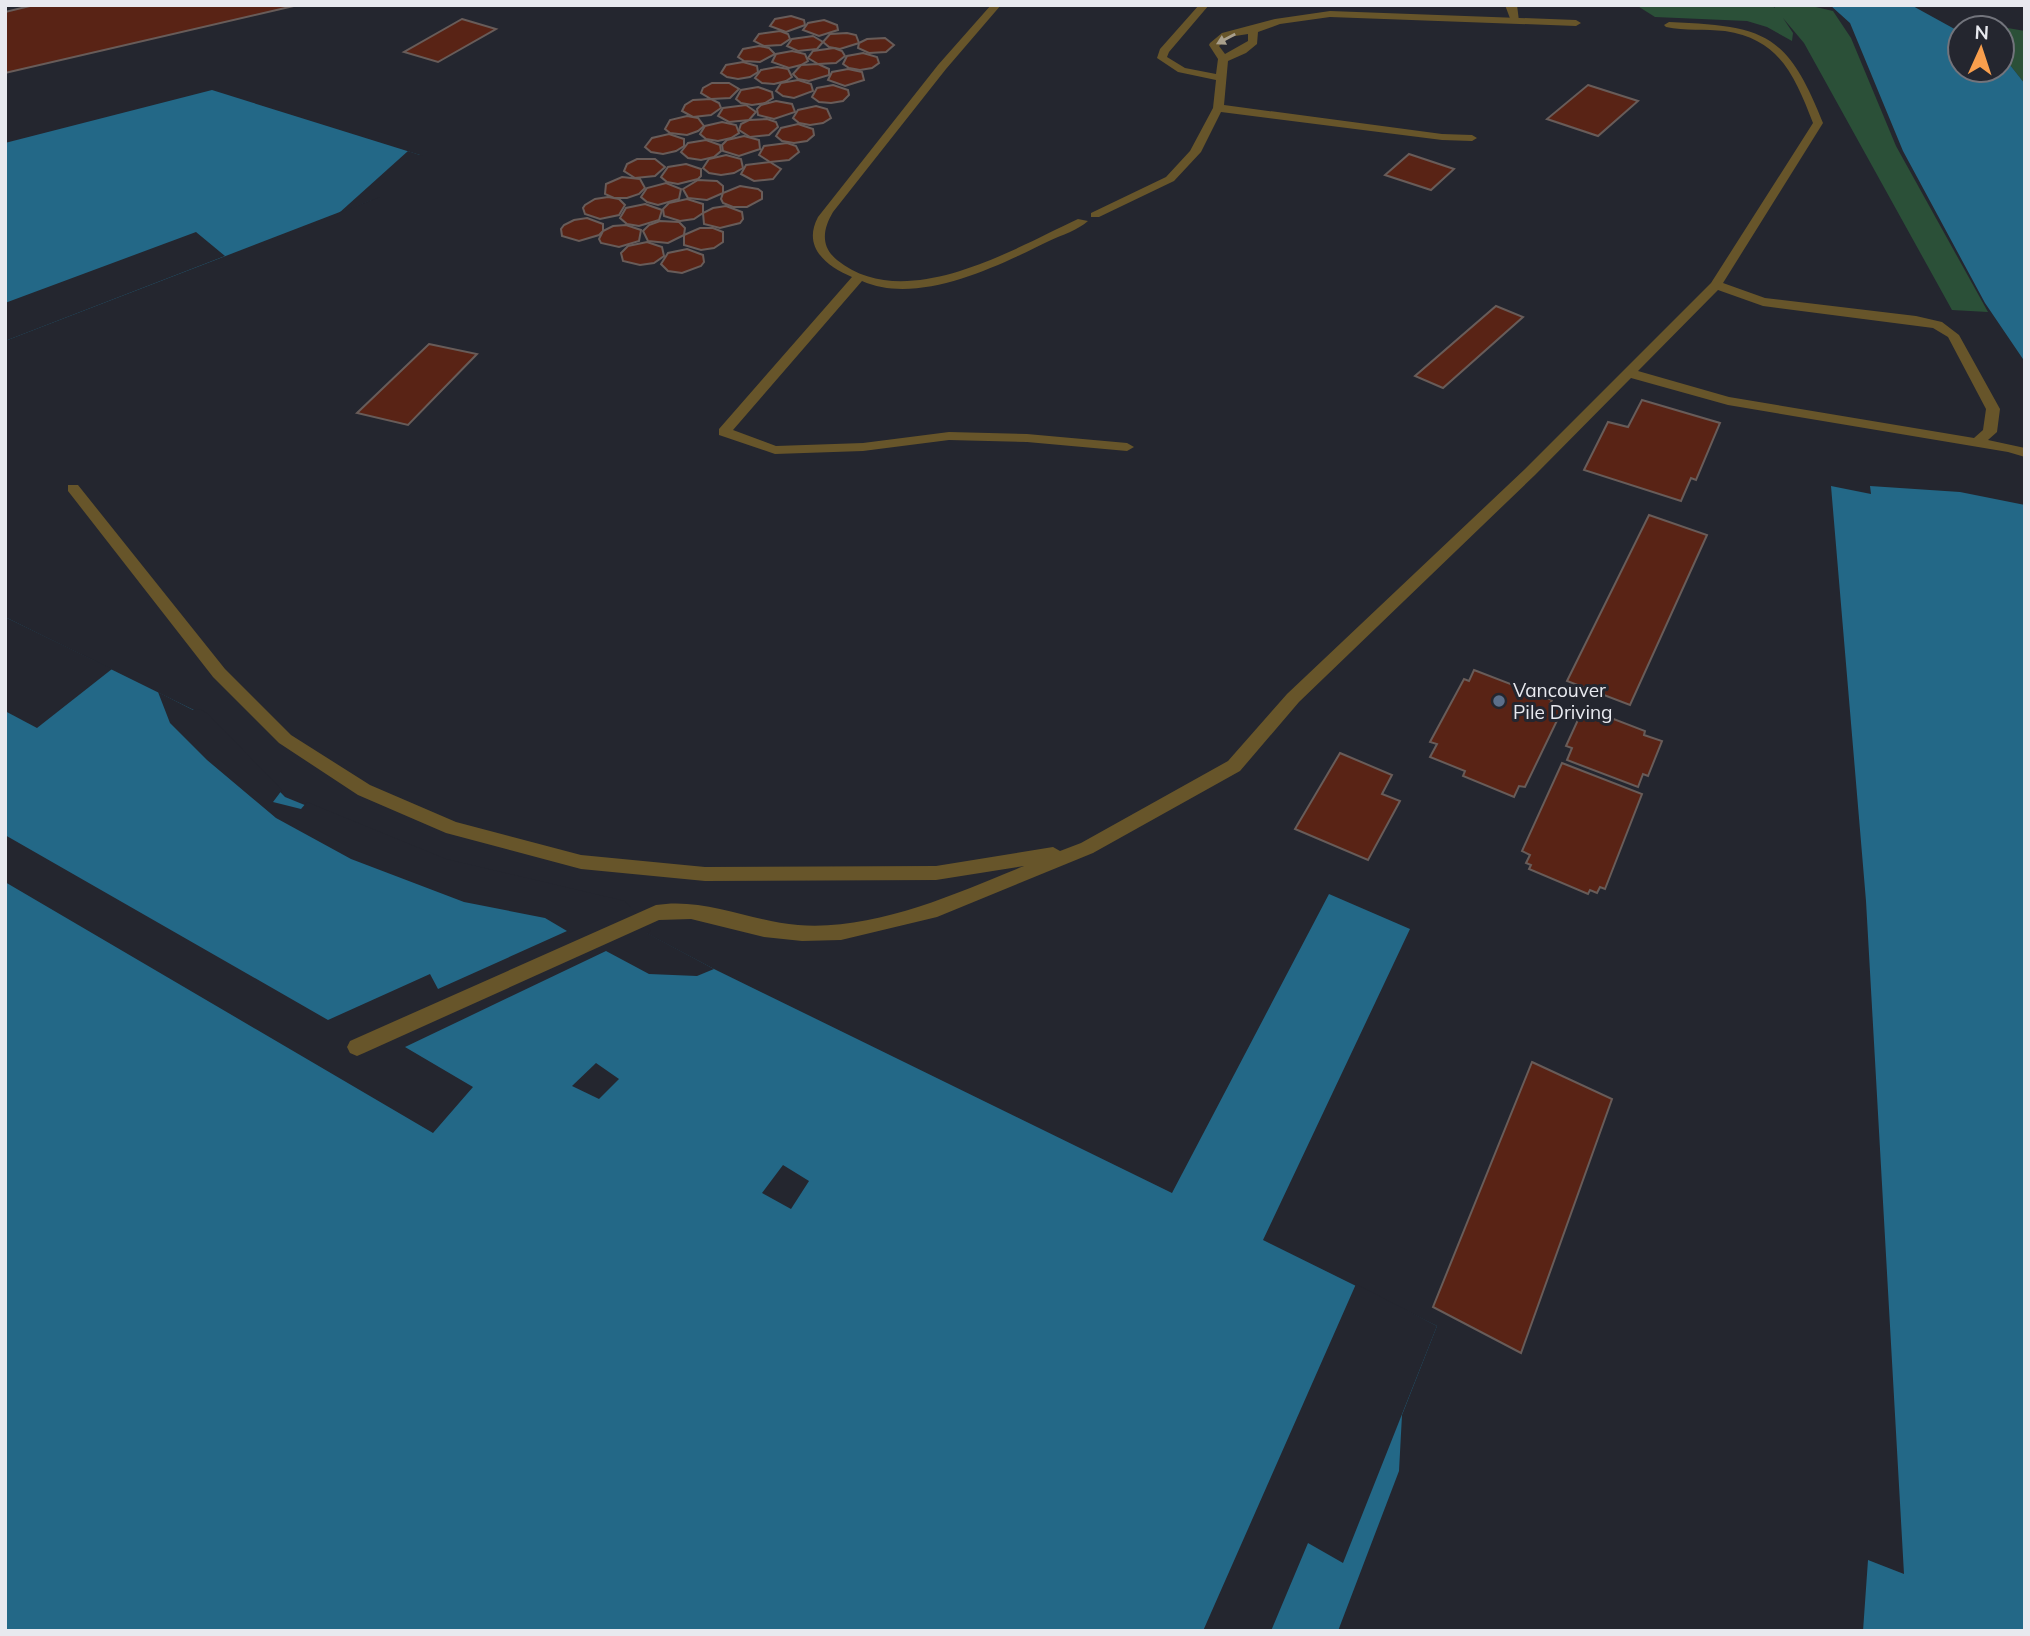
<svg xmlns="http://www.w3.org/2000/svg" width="2030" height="1636" font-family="Mulish,sans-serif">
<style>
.green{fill:#2b5038}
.water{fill:#236887}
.pier{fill:#24262f}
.building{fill:#592315;stroke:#685c59;stroke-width:2}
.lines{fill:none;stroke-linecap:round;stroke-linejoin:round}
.lane{fill:#67552a;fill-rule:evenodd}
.street{fill:#67552a;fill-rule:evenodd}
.oneway{fill:#a89f8c}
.service-dot{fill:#5c6f8a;stroke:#24262f;stroke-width:2.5}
.labels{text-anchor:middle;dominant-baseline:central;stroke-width:6;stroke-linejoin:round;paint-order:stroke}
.poi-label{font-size:19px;fill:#e8e9ef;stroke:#24262f;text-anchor:start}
</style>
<rect width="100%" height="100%" fill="#24262f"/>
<g class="green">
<path d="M1636 5H1771L1775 8V5H1807L1833 11 1851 38 1896 146 1988 312 1952 310 1804 43 1783 18 1793 33 1792 41 1767 27 1747 21 1655 17Z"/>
<path d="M2002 27 2025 31V84L2010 65 2002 59V28H1998Z"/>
</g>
<g class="water">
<path d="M1830 5H1911L1960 32V70H2002V59L2010 65 2025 84V362L1985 303 1903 151 1850 23Z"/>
<path d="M212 90 420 155 371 200 5 341V143Z"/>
<path d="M1831 486 1871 494 1870 486 1960 492 2025 505V1631H1863L1868 1560 1904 1574 1866 901Z"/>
<path d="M5 617 206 716 285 797 445 862 646 933 714 969 1172 1193 1329 894 1410 929 1263 1240 1437 1326 1402 1415 1399 1471 1338 1631H5Z"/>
</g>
<g class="pier">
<path d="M408 151 423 156 380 197 339 213Z"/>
<path d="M196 232 225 256 5 341V303Z"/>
<path d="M5 617 112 669 37 728 5 711Z"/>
<path d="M158 692 193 710 200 709 208 714 282 790 273 802 301 809 307 802 446 859 625 901 651 931 647 933 714 969 697 976 649 974 606 951 405 1047 473 1087 433 1133 5 882V835L328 1020 430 974 438 989 567 931 545 918 464 902 351 859 276 818 207 760 170 723Z"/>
<path d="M596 1063 619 1079 599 1099 572 1086Z"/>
<path d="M783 1165 809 1181 791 1209 762 1193Z"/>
<path d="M1356 1284 1437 1326 1343 1563 1308 1543 1271 1631H1203Z"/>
</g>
<g class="building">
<path d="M34 5H298L5 73V12Z"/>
<path d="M791 16 804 20 805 25 786 32 770 26 775 19Z"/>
<path d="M462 19 496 29 438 62 404 52Z"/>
<path d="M824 20 837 25 838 30 819 36 803 30 808 23Z"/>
<path d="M780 31 788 34 790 39 781 45 764 46 754 41 759 34Z"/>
<path d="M847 33 856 35 859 43 840 49 829 47 823 42 830 34Z"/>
<path d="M813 36 823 42 817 49 798 51 787 46 792 39Z"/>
<path d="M885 38 894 45 886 52 869 53 858 48 859 43 867 39Z"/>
<path d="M759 46 769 48 775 54 760 62 744 61 738 57 743 49Z"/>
<path d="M834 48 842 51 845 56 836 63 818 64 808 58 813 51Z"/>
<path d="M792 51 805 54 808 61 801 65 789 68 772 62 776 54Z"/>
<path d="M863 53 877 57 879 63 872 68 860 70 849 68 843 64 847 56Z"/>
<path d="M743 62 757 66 758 72 750 77 738 79 727 77 721 73 726 65Z"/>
<path d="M818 64 829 69V75L809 81 798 79 793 74 801 65Z"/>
<path d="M777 67 788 69 792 77 786 81 774 84 762 83 755 78 761 70Z"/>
<path d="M848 69 862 72 864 80 845 86 828 80 832 72Z"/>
<path d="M798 80 811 84 813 91 794 98 783 96 776 91 781 83Z"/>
<path d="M712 83H729L739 89 730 98 711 99 701 93 703 88Z"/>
<path d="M833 85 848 90 849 95 843 101 831 103 819 102 812 97 817 88Z"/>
<path d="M1588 85 1638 101 1598 136 1547 119Z"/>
<path d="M758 87 772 92 773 98 765 103 752 105 741 103 736 99 741 90Z"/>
<path d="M711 99 719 103 721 108 711 115 693 117 682 111 685 105 693 100Z"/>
<path d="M776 101 792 104 795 112 774 119 758 115 757 109 761 105Z"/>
<path d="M746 105 756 112 749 120 729 122 718 116 723 108Z"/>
<path d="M816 106 827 109 831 118 823 123 810 125 799 123 793 118 798 110Z"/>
<path d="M687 116 698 118 704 126 698 131 687 135 670 133 665 129 670 120Z"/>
<path d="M767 119 776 122 778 127 769 135 750 137 739 130 741 124 749 120Z"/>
<path d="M722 122 736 125 739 133 731 138 718 141 706 139 700 134 705 126Z"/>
<path d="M798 124 813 129 814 135 807 141 794 143 782 141 776 136 781 128Z"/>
<path d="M669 134 684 139V146L676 151 663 154 651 152 645 147 652 138Z"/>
<path d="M744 136 759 140 760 149 739 156 723 151 722 145 727 140Z"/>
<path d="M706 140 720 145 721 151 714 157 701 160 688 158 681 152 688 143Z"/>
<path d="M787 143 796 146 799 152 789 160 770 162 759 155 764 146Z"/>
<path d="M1409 154 1454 169 1431 190 1385 175Z"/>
<path d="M726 155 741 159 743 168 734 173 721 175 709 173 703 168 709 159Z"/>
<path d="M637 159H655L665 167 655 176 635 178 624 171 627 164Z"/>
<path d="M770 162 781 169 773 179 754 181 741 174 746 165Z"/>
<path d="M686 164 701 169V176L698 179 678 184 667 182 661 177 668 167Z"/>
<path d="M622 177 640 179 645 188 639 194 627 198H614L605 194 606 184Z"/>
<path d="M698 180 717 181 723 186V193L707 200 688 198 683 189Z"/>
<path d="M666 183 681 189 679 199 658 205 647 202 641 197 647 188Z"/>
<path d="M740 186 758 189 762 192V199L747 207H733L723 203 721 199 723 193Z"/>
<path d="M608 197 619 199 625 205 619 215 600 219 585 214 583 208 585 205 595 199Z"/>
<path d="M687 199 703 204V213L694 219 680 221 664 216 663 209 669 203Z"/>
<path d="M645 204 662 210 659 220 639 226 627 224 620 218 626 208Z"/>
<path d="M726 206 742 212 743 219 740 223 720 228 704 224 703 213 713 208Z"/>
<path d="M587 218 603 224V231L599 235 579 241 562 236 561 229 564 225 574 220Z"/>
<path d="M660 221 679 222 685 228 684 235 668 243 648 241 643 231 649 225Z"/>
<path d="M626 225 641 230 639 241 619 247 601 243 599 239 603 231 613 226Z"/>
<path d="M700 228H713L723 232V242L714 248 701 250 684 245V235Z"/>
<path d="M647 242 662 247 664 256 654 263 640 265 623 261 621 253 628 246Z"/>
<path d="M687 249 703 255 704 262 701 266 682 273 668 271 661 264 668 253Z"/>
<path d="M1496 306 1523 317 1443 388 1415 376Z"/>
<path d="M429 344 477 354 408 425 357 413Z"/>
<path d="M1642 400 1720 423 1696 480 1691 478 1681 501 1584 470 1608 422 1628 427Z"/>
<path d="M1649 515 1707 535 1630 705 1567 681Z"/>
<path d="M1474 670 1552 700 1550 704 1563 708 1525 787 1519 786 1514 797 1463 776 1465 771 1430 757 1437 744 1430 742 1464 679 1469 681Z"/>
<path d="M1582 711 1596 716 1598 713 1645 731 1644 735 1662 741 1648 776 1643 774 1638 787 1567 760 1572 748 1566 746Z"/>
<path d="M1340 753 1392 775 1382 794 1400 801 1368 860 1295 829Z"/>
<path d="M1562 763 1642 794 1605 889 1600 887 1597 893 1590 890 1588 894 1529 869 1531 865 1526 863 1530 855 1522 851Z"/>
<path d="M1532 1062 1612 1099 1521 1353 1433 1307Z"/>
</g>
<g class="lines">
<g class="lane">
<path d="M991 5H1001L946 69 833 212C823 229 820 246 837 260 905 315 1013 249 1078 219L1088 221C1078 230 1062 235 1049 241 998 266 918 306 862 281L733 430 776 446 863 443 949 432 1027 434 1127 443 1134 447 1127 451 1027 442 949 440 863 451 775 454 719 435V429L852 277C826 266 802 247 818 217L938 65Z"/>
<path d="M1199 5H1209L1169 52 1167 57 1185 68 1216 74 1218 59 1209 45 1210 43 1222 33 1275 19 1330 11 1576 20 1581 23 1576 26 1330 17 1280 24 1258 32 1257 44 1246 53 1228 61 1224 105 1442 134 1472 135 1477 138 1472 141 1442 140 1221 112 1201 152 1174 181 1099 217H1091V213L1166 177 1190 151 1213 108 1216 80 1178 72 1157 58 1160 49ZM1248 34V41L1225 54 1219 46 1229 37Z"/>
<path d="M1669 22C1764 26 1787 32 1823 123L1723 283 1765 298 1916 316 1942 322 1959 335 2000 409 1997 432 1988 440 2025 448V457L2008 452 1728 405 1631 378 1535 475 1299 702 1240 771 1093 853 937 917 841 940 802 941 764 937 691 919 659 920 364 1053 357 1056 350 1053 347 1047 350 1041 656 905C703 897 751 921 798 925 874 931 955 894 1024 866L936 880 705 881 581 869 446 833 358 795 279 743 213 677 68 491V485H78L225 669 291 735 370 785 456 822 581 855 705 867 936 866 1053 847 1060 851 1081 843 1228 761 1287 694 1525 469 1711 283 1813 123C1795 77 1780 39 1725 31 1705 29 1685 31 1666 27L1664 25ZM1718 290 1763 306 1933 328 1948 337 1986 409 1983 430 1974 438 1729 397 1638 371Z"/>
</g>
<path class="street" d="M1505 5H1517L1519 21H1511Z"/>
</g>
<defs><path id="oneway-solid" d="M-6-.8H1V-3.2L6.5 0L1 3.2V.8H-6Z" transform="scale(1.75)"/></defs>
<use class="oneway" href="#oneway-solid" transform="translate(1226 39) rotate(152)"/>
<circle class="service-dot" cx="1499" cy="701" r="7"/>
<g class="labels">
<g class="poi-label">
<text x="1513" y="690">Vancouver<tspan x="1513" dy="22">Pile Driving</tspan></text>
</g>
</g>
<rect width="2030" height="1636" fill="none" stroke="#e8e9ef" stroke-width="14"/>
<g transform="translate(1981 49) rotate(3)"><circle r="33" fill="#24262f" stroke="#72747c" stroke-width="2"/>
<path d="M0-5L12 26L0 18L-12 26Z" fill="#f99f4d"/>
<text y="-10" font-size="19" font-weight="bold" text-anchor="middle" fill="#e8e9ef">N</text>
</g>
</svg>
